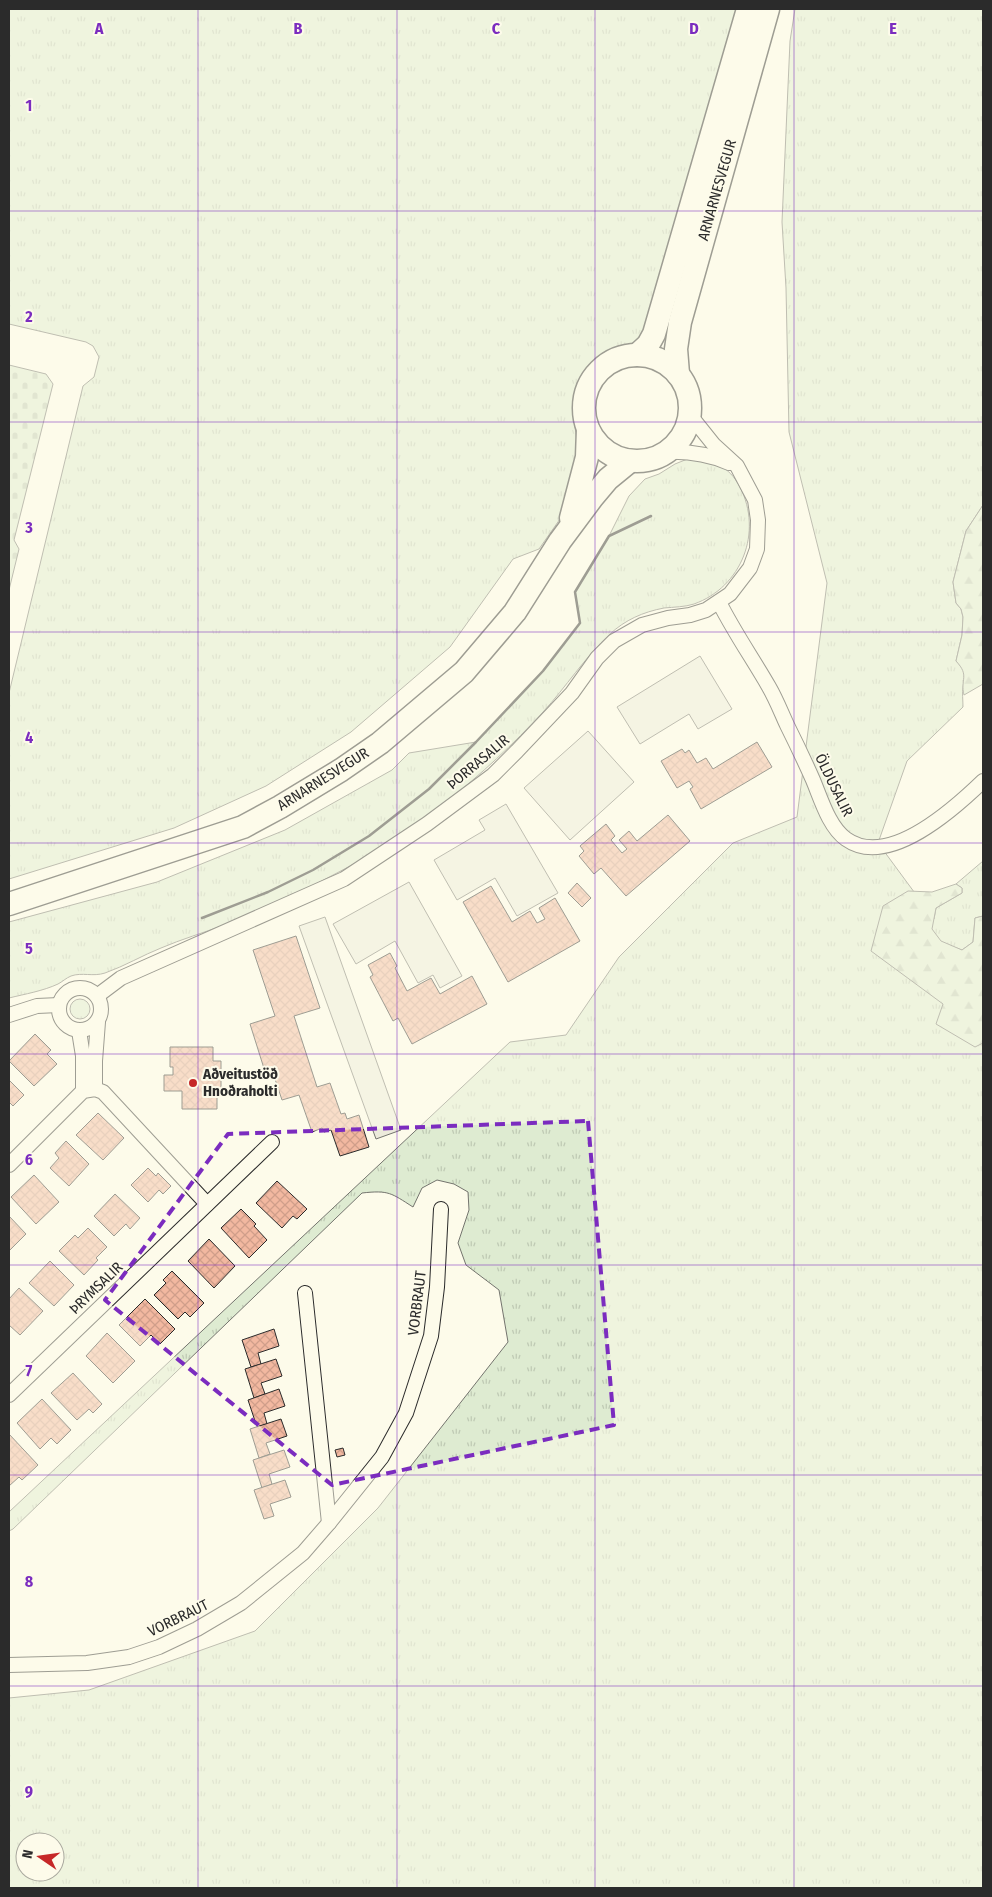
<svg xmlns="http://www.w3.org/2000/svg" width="992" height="1897" font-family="'Fira Sans Condensed',sans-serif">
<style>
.grass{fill:url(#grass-tufts);stroke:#74746e;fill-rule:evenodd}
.forest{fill:url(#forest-firs);stroke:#74746e}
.cemetery{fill:url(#cemetery-stones);stroke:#74746e}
.parking{fill:#eceadb;stroke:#74746e}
.building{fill:url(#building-cross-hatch);stroke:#2b2b2b}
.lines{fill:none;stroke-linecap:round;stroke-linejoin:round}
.minor-casing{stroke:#2b2b2b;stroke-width:16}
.primary-casing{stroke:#2b2b2b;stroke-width:25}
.minor{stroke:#fdfbea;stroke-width:14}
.primary{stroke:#fdfbea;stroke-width:22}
.wall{stroke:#2b2b2b;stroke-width:2.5}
.marked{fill:none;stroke:#7b2cbf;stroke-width:4;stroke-dasharray:10 6;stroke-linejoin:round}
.grid{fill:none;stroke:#7b2cbf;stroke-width:1;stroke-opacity:0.55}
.poi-dot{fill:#c62828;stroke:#fdfbea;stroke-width:2}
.labels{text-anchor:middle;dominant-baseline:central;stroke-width:4;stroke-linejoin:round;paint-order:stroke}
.street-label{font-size:15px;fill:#2b2b2b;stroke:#fdfbea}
.poi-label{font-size:15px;font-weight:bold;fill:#2b2b2b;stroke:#fdfbea;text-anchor:start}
.grid-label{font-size:16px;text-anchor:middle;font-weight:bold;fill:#7b2cbf;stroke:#fdfbea;stroke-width:4;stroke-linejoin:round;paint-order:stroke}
</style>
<defs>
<pattern id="grass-tufts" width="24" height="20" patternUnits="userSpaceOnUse" patternTransform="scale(1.25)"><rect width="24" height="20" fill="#deebd1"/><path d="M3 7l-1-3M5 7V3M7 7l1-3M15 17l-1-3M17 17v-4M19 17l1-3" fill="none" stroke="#bfcab4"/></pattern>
<pattern id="forest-firs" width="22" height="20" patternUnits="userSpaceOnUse" patternTransform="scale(1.25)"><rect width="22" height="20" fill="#deebd1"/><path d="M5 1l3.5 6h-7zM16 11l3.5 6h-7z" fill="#bfcab4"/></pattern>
<pattern id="cemetery-stones" width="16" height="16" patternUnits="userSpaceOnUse" patternTransform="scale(1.25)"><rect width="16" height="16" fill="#deebd1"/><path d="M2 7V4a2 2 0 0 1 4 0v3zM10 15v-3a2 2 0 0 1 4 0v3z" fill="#bfcab4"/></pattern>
<pattern id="building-cross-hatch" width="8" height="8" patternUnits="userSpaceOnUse" patternTransform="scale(1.25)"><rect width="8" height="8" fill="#f2b8a0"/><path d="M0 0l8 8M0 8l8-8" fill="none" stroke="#d09e8a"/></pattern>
</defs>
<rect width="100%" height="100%" fill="#fdfbea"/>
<g class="grass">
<path d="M9 9H743L653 322 632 350 598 364 586 379 577 398 574 419 579 458 567 509 539 549 513 559 450 647 351 732 266 786 174 828 9 879V693L83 386 94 377 99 357 93 346 86 342 9 324Z"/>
<path d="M795 9H983V505L966 531 953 582 956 603 961 609 963 617 962 635 956 661C966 671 965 673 963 687 962 692 963 701 963 707L907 761 878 843 934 919 936 908 962 893V888L956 884 983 861V916L975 918 973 942 962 950 954 947 983 987V1888H9V1698L89 1690 255 1631 378 1508 508 1342 499 1290 466 1265 458 1243 469 1210 468 1192 454 1184 437 1180 422 1188 413 1207C391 1193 389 1190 362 1193L13 1529 9 1531V1512L510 1042 566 1035 619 957 733 843 797 817 827 583 789 432 786 288 782 222 790 41ZM25 1842H55V1872H25Z"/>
<path d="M690 458C713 460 729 466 740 487 763 532 742 587 694 604 685 607 674 607 664 608 643 612 625 620 610 634 585 657 566 687 543 712 484 776 413 834 335 874 299 893 262 911 224 925 203 933 182 939 161 948 143 955 125 966 105 973 93 977 82 972 71 976 66 978 62 982 58 984 43 991 25 994 9 998V922L157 882 285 830 392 770 409 753 476 742 543 671 580 623 575 592 609 536 629 496 645 479 659 474 675 464Z"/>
<circle cx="80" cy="1009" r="10"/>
</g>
<g class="forest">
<path d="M983 505V684L964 695C960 679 970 676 956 661L962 635 963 617 961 609 956 603 953 582 966 531Z"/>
<path d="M956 884 962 888V893L936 908 932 929 941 941 962 950 973 942 975 918 983 916V1043L975 1047 936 1024 943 1004 871 951 883 906 908 891 932 892Z"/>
</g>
<path class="cemetery" d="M9 365 46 374 53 384 14 540 19 549 9 590Z"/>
<g class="parking">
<path d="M700 656 732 709 698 729 689 714 640 744 617 707Z"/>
<path d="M588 731 634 782 570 840 524 788Z"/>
<path d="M506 804 558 893 517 916 495 878 457 900 434 860 485 830 479 820Z"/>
<path d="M409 882 462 976 440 988 433 975 418 983 395 941 356 964 333 924Z"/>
<path d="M325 917 401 1130 376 1139 299 926Z"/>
</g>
<g class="building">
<path d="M757 742 772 767 701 809 690 789 693 787 689 781 677 788 661 761 682 749 685 753 689 750 697 763 706 758 713 769Z"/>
<path d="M668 815 690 841 626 896 601 868 594 874 579 856 584 851 580 846 606 824 615 836 611 840 622 853 627 849 619 840 629 831 637 841Z"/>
<path d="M577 883 591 898 582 907 568 893Z"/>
<path d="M491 886 512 922 530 911 537 923 545 919 539 908 555 898 580 941 508 982 463 902Z"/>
<path d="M296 936 320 1008 294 1016 317 1087 330 1083 341 1114 345 1113 347 1119 359 1115 369 1147 340 1156 331 1130 324 1132 322 1128 312 1132 299 1095 282 1100 274 1076 267 1078 250 1024 275 1016 253 950Z"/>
<path d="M390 953 397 966 395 968 407 991 431 978 440 994 472 976 487 1004 412 1044 398 1018 393 1021 370 977 373 975 368 965Z"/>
<path d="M35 1034 51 1050 47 1054 57 1064 34 1086 9 1061Z"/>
<path d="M170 1047H213V1061H221V1091H217V1109H182V1091H164V1075H173V1067H170Z"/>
<path d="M9 1080 24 1095 13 1106 10 1103 9 1104Z"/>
<path d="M98 1113 124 1138 103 1160 76 1135Z"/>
<path d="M66 1141 89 1164 69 1186 50 1168 59 1158 55 1153Z"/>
<path d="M148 1168 156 1176 158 1173 171 1186 163 1194 159 1190 148 1202 131 1185Z"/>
<path d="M34 1175 59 1202 36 1224 11 1197Z"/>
<path d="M277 1181 307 1209 297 1219 293 1216 282 1228 256 1203Z"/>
<path d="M115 1194 140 1218 130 1229 126 1224 114 1236 94 1216Z"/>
<path d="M241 1209 256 1224 254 1226 267 1240 249 1258 221 1228Z"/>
<path d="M9 1216 26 1234 9 1251Z"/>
<path d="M88 1228 107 1247 96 1258 98 1260 84 1275 59 1251 75 1235 78 1238Z"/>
<path d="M209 1239 235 1266 214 1288 188 1261Z"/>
<path d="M50 1261 74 1285 54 1306 29 1283Z"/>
<path d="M172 1271 204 1303 190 1317 185 1312 178 1319 154 1295 166 1283 163 1280Z"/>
<path d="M19 1288 43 1311 20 1335 9 1325V1299Z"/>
<path d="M145 1299 175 1329 160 1344 151 1335 140 1346 119 1325Z"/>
<path d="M274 1329 279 1346 258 1353 261 1364 251 1367 242 1340Z"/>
<path d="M107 1333 135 1361 113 1383 86 1356Z"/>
<path d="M276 1359 282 1376 261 1383 265 1394 254 1398 245 1369Z"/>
<path d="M73 1373 102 1404 93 1413 89 1409 77 1420 51 1393Z"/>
<path d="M279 1389 285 1406 264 1413 267 1424 257 1427 248 1400Z"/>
<path d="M42 1399 71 1430 57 1444 51 1438 40 1449 17 1423Z"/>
<path d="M281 1419 287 1436 266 1443 270 1454 259 1458 250 1429Z"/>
<path d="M9 1434 38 1465 22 1480 19 1477 9 1486Z"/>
<path d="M343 1448 345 1455 337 1457 335 1450Z"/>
<path d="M284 1450 290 1467 269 1474 272 1484 262 1488 253 1460Z"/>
<path d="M285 1480 291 1497 270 1504 274 1516 264 1519 254 1490Z"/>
</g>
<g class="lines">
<g class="minor-casing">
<g id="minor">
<path d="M667 452C690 451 708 454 729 463"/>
<path d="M719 602C734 632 753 659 769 687 776 699 781 712 787 725 796 743 805 762 813 780 821 799 829 827 846 839 888 869 954 809 983 781"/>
<circle cx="80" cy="1009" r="21"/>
<path d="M97 996 121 978 344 879 427 824 493 775 517 751 572 693 597 658 614 641 642 625 668 618 690 615 706 610 730 594 750 568 757 549 758 520 755 500 737 466 714 445 690 415"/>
<path d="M9 1015 37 1006 59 1005"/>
<path d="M79 1031 83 1056V1091"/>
<path d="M95 1089V1061L98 1022"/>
<path d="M9 1165 83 1091 95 1089 103 1092 207 1204"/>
<path d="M305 1293 329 1523"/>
<path d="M9 1395 272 1142"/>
<path d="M9 1665 87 1663 129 1657 159 1647 197 1629 241 1603 303 1553 329 1523 382 1457 406 1413 431 1336 437 1287 441 1209"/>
</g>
</g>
<g class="primary-casing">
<g id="primary">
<path d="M637 355 648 345 654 334 748 9"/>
<circle cx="637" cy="408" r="53"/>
<path d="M678 374 676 349 680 322 768 9"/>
<path d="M571 518 587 457 588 429"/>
<path d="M9 904 243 827 280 807 341 770 380 743 464 672 515 612 560 541 592 498 608 479 630 461"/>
</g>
</g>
<use href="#minor" class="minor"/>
<use href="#primary" class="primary"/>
<path class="wall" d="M202 918 268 892 313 870 369 836 429 789 476 742 543 671 580 623 575 592 609 536 651 516"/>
</g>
<path d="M0 0H992V1897H0ZM588 1121 614 1425 332 1485 105 1300 228 1134Z" fill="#fdfbea" fill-opacity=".55" fill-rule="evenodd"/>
<path class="marked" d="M588 1121 614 1425 332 1485 105 1300 228 1134Z"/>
<path class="grid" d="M198 9V1888M397 9V1888M595 9V1888M794 9V1888M9 211H983M9 422H983M9 632H983M9 843H983M9 1054H983M9 1265H983M9 1475H983M9 1686H983"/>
<circle class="poi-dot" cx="193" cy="1083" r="5"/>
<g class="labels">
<g class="street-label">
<text transform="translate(717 190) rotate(-74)">ARNARNESVEGUR</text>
<text transform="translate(478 762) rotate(-40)">ÞORRASALIR</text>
<text transform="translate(323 779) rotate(-32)">ARNARNESVEGUR</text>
<text transform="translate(834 785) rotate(64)">ÖLDUSALIR</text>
<text transform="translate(96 1288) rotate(-44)">ÞRYMSALIR</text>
<text transform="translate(417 1303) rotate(-83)">VORBRAUT</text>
<text transform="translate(178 1618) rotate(-26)">VORBRAUT</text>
</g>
<g class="poi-label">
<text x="203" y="1074">Aðveitustöð<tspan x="203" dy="17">Hnoðraholti</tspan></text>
</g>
</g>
<g class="grid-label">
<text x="99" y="34">A</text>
<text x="298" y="34">B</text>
<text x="496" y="34">C</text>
<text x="694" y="34">D</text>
<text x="893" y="34">E</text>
<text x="29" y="111">1</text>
<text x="29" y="322">2</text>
<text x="29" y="533">3</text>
<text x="29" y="743">4</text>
<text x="29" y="954">5</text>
<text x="29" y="1165">6</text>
<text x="29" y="1376">7</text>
<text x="29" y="1587">8</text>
<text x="29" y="1797">9</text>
</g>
<rect width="992" height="1897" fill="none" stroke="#2b2b2b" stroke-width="20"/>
<g transform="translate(40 1857) rotate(283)"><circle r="24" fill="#fdfbea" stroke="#a9a89e"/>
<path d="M0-4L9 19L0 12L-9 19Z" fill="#c62828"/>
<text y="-8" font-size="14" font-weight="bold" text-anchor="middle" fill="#2b2b2b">N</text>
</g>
</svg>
